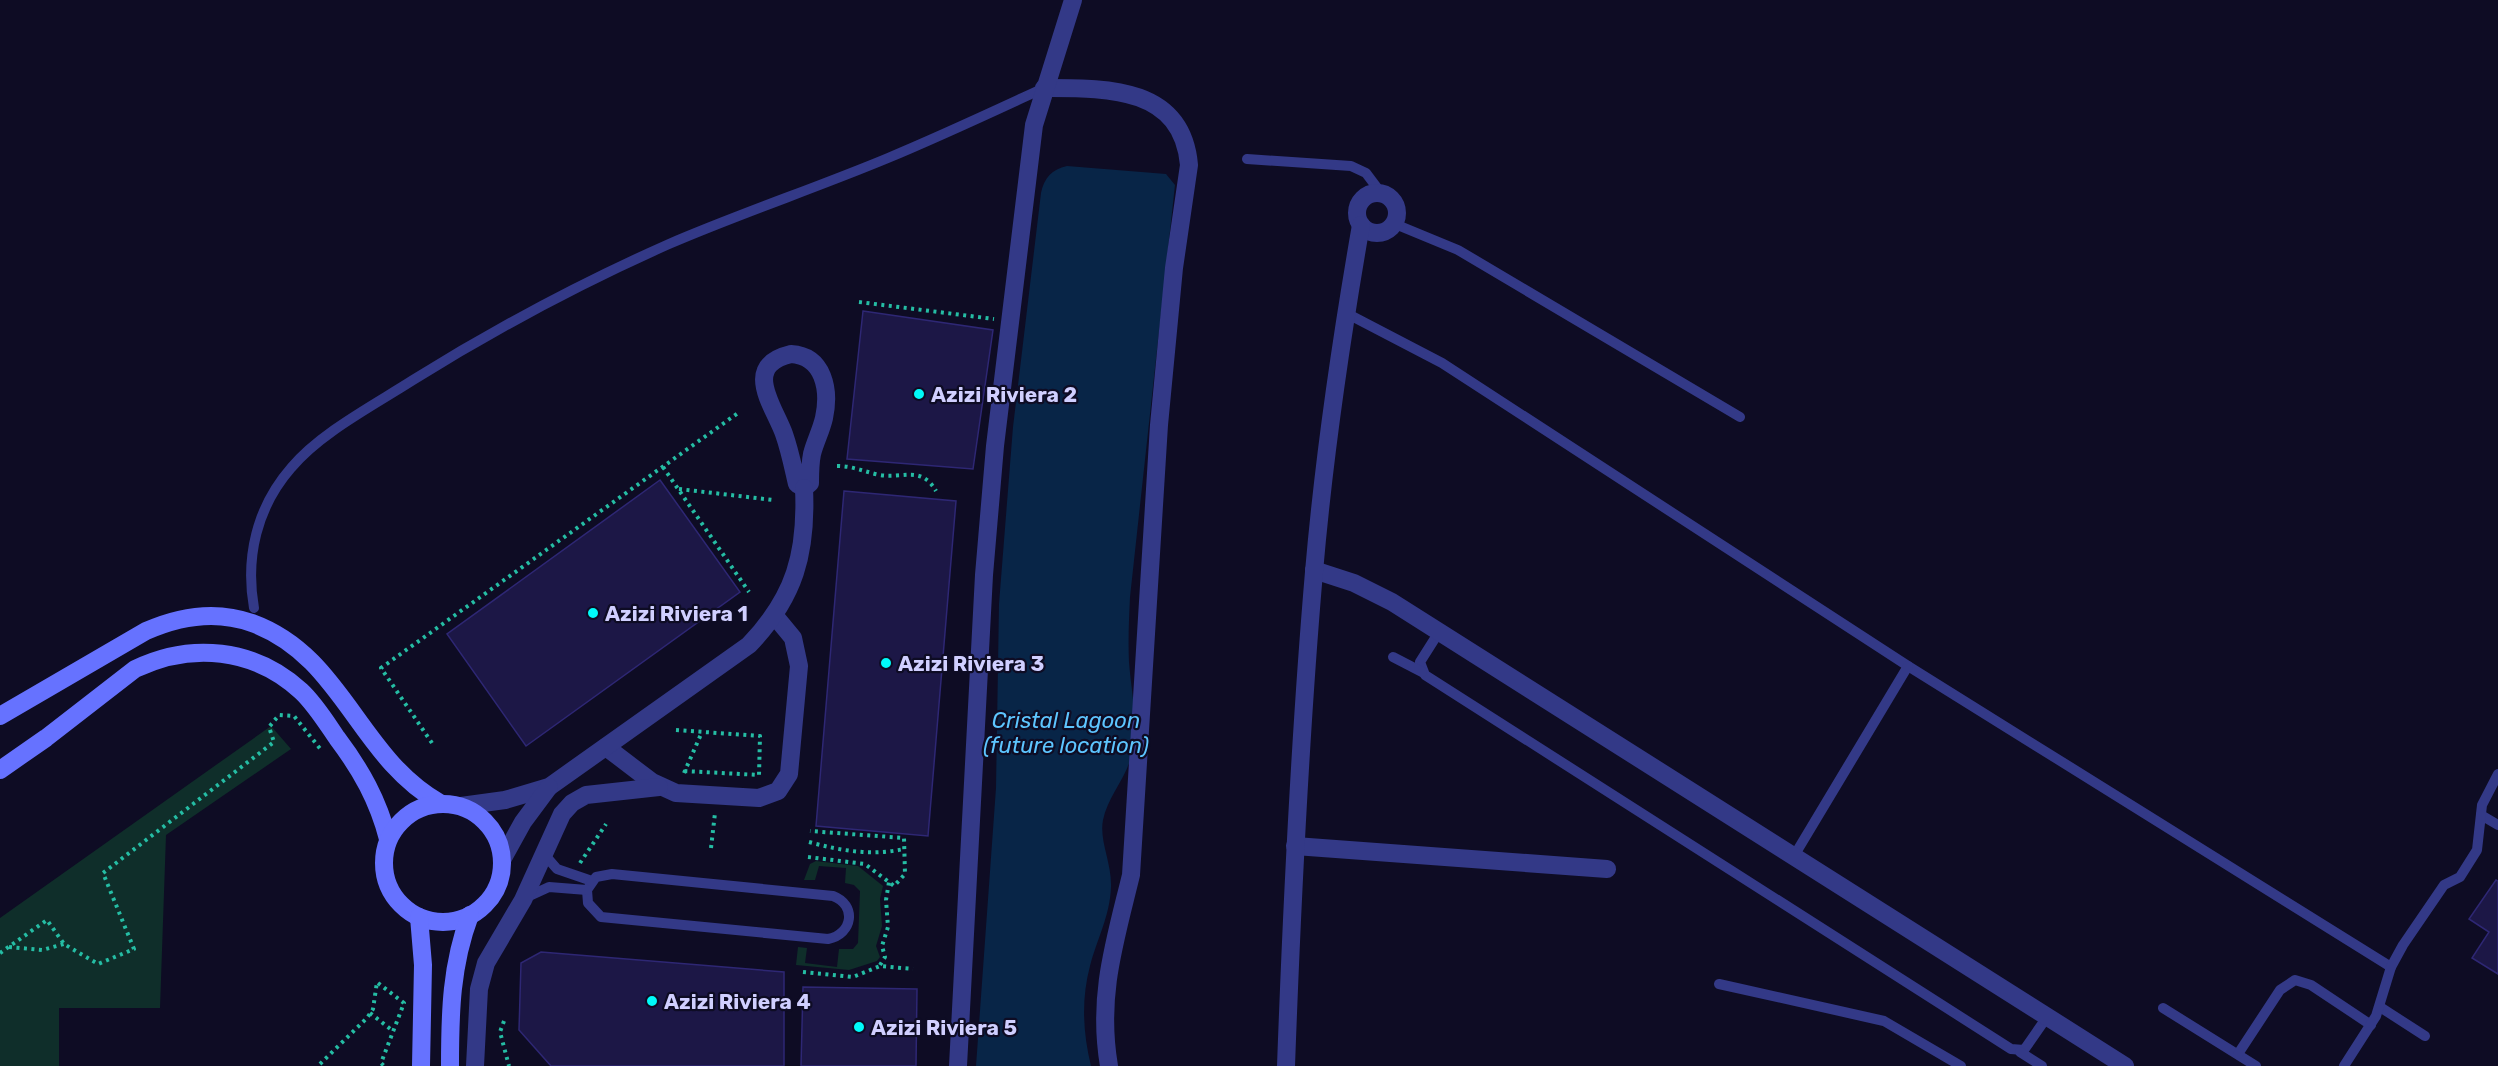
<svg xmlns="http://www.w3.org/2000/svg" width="2498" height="1066" font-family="Rubik,sans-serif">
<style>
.green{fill:#0f2e2a}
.water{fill:#082547}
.building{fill:#1c1746;stroke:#2e2774;stroke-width:1.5}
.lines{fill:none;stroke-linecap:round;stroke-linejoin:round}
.path{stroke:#25bda4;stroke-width:4;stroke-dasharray:3 4.5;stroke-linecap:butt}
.lane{stroke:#333987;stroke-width:10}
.street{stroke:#333987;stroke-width:18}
.secondary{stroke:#6672ff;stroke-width:18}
.poi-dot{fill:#00faf9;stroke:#0e0c24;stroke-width:2}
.labels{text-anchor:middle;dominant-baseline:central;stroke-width:4.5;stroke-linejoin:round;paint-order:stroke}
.poi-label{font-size:21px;font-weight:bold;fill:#d0cfff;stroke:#0e0c24;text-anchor:start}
.water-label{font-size:22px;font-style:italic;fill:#5dc5ff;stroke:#0e0c24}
</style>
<rect width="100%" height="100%" fill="#0e0c24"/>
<g class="green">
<path d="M271 726 291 749 166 835 160 1008H59V1066H0V918Z"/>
<path d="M816 861 858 866 883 886 880 899 882 926 876 946 880 957 877 961 849 970 796 965 798 947 807 948 805 963 837 967 839 949H853L858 943 860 891 854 885 845 883 846 868 819 866 815 880H804L810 864Z"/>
</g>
<path class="water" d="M1067 166 1166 174 1175 185 1130 597C1129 619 1128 640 1129 662 1131 690 1138 719 1133 748 1129 776 1108 795 1103 820 1099 841 1112 863 1111 887 1110 916 1097 939 1090 966 1081 1000 1083 1033 1091 1066H976L996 788 999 604 1013 427 1041 193C1044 178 1052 169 1067 166Z"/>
<g class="building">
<path d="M863 311 993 330 973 469 847 459Z"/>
<path d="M660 480 740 592 526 746 447 634Z"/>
<path d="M844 491 956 501 928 836 816 826Z"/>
<path d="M2496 880 2498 881V974L2472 958 2489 932 2469 919Z"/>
<path d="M541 952 784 972V1066H551L519 1030 521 963Z"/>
<path d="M803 987 917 989 916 1066H801Z"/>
</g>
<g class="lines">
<g class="path">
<path d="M859 302 994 319"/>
<path d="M837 466C853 466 865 472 880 475 903 479 921 465 936 491"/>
<path d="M663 467 749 592"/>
<path d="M679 489 773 500"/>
<path d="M676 730 760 736 759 775 684 771"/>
<path d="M432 743 381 668 738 413"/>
<path d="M684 773 702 732"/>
<path d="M809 842C842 851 871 856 904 849"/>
<path d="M711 848 715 813"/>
<path d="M808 857 865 864 894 886 905 874 904 838 810 831"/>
<path d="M580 863 606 824"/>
<path d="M9 947 42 950 64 944"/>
<path d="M0 953 47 920 64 944 98 964 134 949 103 873 274 742 269 727 279 715 294 716 322 751"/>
<path d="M880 965 885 957 882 946 888 927 886 900 889 882"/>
<path d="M803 972 853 977 880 966 913 969"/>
<path d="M378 983 404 1003 381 1063 384 1066"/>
<path d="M370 1013 393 1031"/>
<path d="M504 1021 500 1032 509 1066"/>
<path d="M320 1064 367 1018 373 1009 377 982"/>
</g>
<g class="lane">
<path d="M1247 159 1351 166 1366 173 1381 193"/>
<path d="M1395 224 1458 250 1740 417"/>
<path d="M1346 313 1442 363 1908 666 2391 967"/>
<path d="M254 608C245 557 257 507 291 468 320 433 374 405 413 380 495 329 581 283 669 244 741 213 816 188 888 158 941 136 992 112 1044 88"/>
<path d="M1439 632 1420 662 1425 675 2011 1049 2024 1050 2047 1017"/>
<path d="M1393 657 1422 672"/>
<path d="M2481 815 2498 825"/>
<path d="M544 854 557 869 592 881"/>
<path d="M1794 856 1908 666"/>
<path d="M612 874 833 896C857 905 853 934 828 939L601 917 588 903 587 890 596 877Z"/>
<path d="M525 898 549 887 587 890"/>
<path d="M1719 984 1884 1021 1961 1066"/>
<path d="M2380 1007 2425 1036"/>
<path d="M2163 1008 2256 1066"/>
<path d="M2020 1052 2042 1066"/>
<path d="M2238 1054 2280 990 2295 980 2311 985 2371 1025"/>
<path d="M2344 1066 2376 1016 2391 967 2403 945 2444 885 2460 877 2477 850 2482 805 2498 774"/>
</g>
<g class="street">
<path d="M1044 88C1106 88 1182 86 1189 165L1174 268 1159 425 1131 875C1115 941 1097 996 1109 1066"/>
<circle cx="1377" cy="213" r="20"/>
<path d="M791 354C824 356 830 390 824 418 821 431 815 442 812 454 810 464 810 473 810 483L804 488 797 484C793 467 790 451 784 434 774 406 741 366 791 354Z"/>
<path d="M1314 570 1354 583 1392 602 2125 1066"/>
<path d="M606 747 652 782 676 793 759 798 778 791 789 774 799 666 793 638 774 615"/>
<path d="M461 806 505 800 549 787 749 645C795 597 807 553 804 488"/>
<path d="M1295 846 1607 869"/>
<path d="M502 860 523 822 549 787"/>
<path d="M475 1066 479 989 486 963 523 900 562 814 572 803 586 795 659 787"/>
<path d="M958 1066 984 575 995 446 1034 125 1073 0"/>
<path d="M1286 1066C1292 901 1300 736 1314 572 1324 455 1341 340 1361 225"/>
</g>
<g class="secondary">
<path d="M0 716 146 631C180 616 216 610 252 623 343 656 358 757 440 803"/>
<path d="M0 770 46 738 135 669C191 642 254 648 301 691 315 704 326 722 337 738 361 770 378 800 388 839"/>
<circle cx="443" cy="863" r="59"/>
<path d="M419 917 423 965 421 1066"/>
<path d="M450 1066C450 1013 451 965 470 915"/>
</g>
</g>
<g class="poi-dot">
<circle cx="919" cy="394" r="6"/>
<circle cx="593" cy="613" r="6"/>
<circle cx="886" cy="663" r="6"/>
<circle cx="652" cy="1001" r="6"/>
<circle cx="859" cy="1027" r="6"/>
</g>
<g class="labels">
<g class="poi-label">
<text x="931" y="394">Azizi Riviera 2</text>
<text x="605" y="613">Azizi Riviera 1</text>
<text x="898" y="663">Azizi Riviera 3</text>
<text x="664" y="1001">Azizi Riviera 4</text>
<text x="871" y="1027">Azizi Riviera 5</text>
</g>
<g class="water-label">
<text x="1066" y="720">Cristal Lagoon<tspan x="1066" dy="25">(future location)</tspan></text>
</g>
</g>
</svg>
